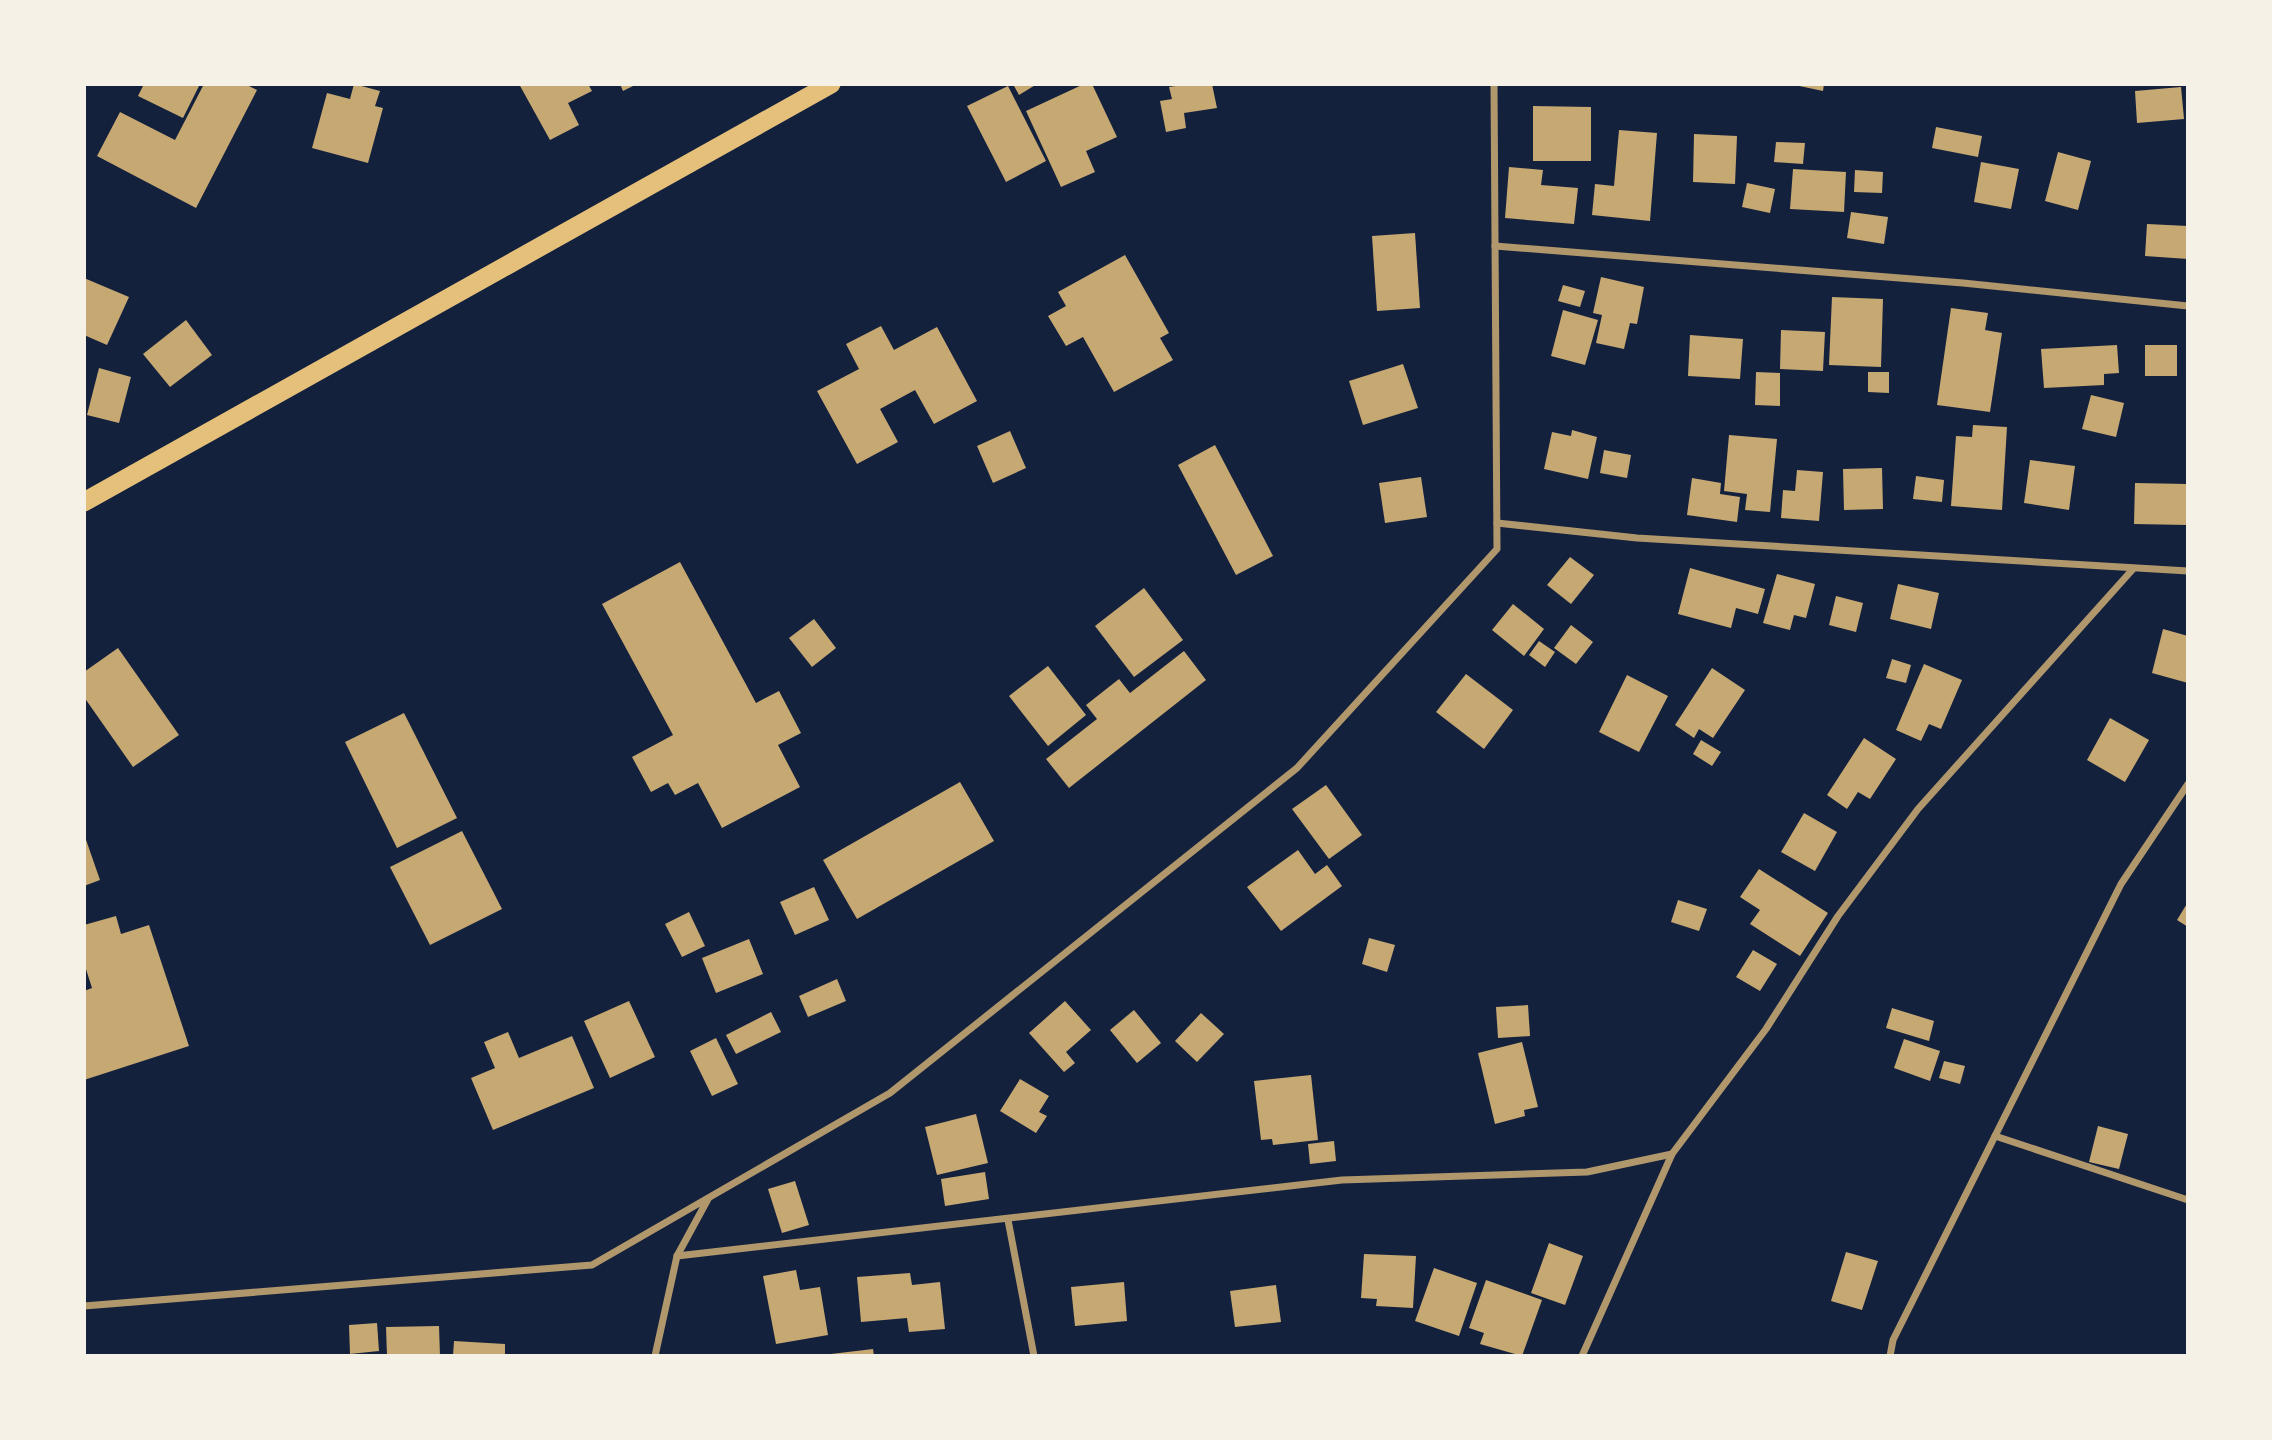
<svg xmlns="http://www.w3.org/2000/svg" width="2272" height="1440" font-family="Quicksand,sans-serif">
<style>
.building{fill:#c6a872}
.lines{fill:none;stroke-linecap:round;stroke-linejoin:round}
.minor{stroke:#b1986c;stroke-width:7}
.trunk{stroke:#e5c07b;stroke-width:19}
</style>
<rect width="100%" height="100%" fill="#14213d"/>
<g class="building">
<path d="M144 84H200L183 118 138 96Z"/>
<path d="M204 84H245L257 90 196 208 97 156 120 112 175 140Z"/>
<path d="M354 84 380 91 375 106 383 108 368 163 312 148 327 93 350 99Z"/>
<path d="M519 84H588L592 91 568 103 579 125 550 140Z"/>
<path d="M620 84H637L623 91Z"/>
<path d="M1013 84H1037L1019 95Z"/>
<path d="M1084 84H1092L1117 137 1086 151 1095 172 1061 187 1026 111Z"/>
<path d="M1188 84H1212L1217 108 1184 113 1186 128 1166 132 1160 101 1172 99 1169 87Z"/>
<path d="M1790 84H1824L1823 91Z"/>
<path d="M1008 86 1046 161 1006 182 967 106Z"/>
<path d="M2181 87 2184 119 2137 123 2135 91Z"/>
<path d="M1533 106 1591 107V161H1533Z"/>
<path d="M1936 127 1982 136 1978 157 1932 148Z"/>
<path d="M1619 130 1657 133 1650 221 1592 215 1595 184 1614 186Z"/>
<path d="M1694 134 1737 136 1735 184 1693 182Z"/>
<path d="M1776 142 1805 143 1803 164 1774 162Z"/>
<path d="M2058 152 2091 161 2078 210 2045 201Z"/>
<path d="M1981 162 2019 169 2011 209 1974 202Z"/>
<path d="M1509 167 1543 170 1541 185 1578 188 1574 224 1505 218Z"/>
<path d="M1793 169 1846 172 1844 212 1790 209Z"/>
<path d="M1855 170 1883 172 1882 193 1854 192Z"/>
<path d="M1747 183 1775 189 1770 213 1742 207Z"/>
<path d="M1851 212 1888 217 1884 244 1847 238Z"/>
<path d="M2147 224 2188 226V259L2145 256Z"/>
<path d="M1415 233 1420 308 1377 311 1372 236Z"/>
<path d="M1125 255 1169 333 1160 338 1173 360 1114 392 1083 337 1066 346 1048 316 1066 306 1058 292Z"/>
<path d="M1601 277 1644 287 1637 324 1630 323 1624 349 1596 343 1602 315 1593 313Z"/>
<path d="M84 278 129 297 107 345 84 335Z"/>
<path d="M1563 285 1585 291 1580 307 1558 301Z"/>
<path d="M1832 297 1883 299 1881 367 1829 365Z"/>
<path d="M1951 308 1988 313 1985 330 2002 333 1990 412 1937 405Z"/>
<path d="M1563 310 1598 320 1585 365 1551 356Z"/>
<path d="M186 320 212 355 170 387 143 354Z"/>
<path d="M881 326 894 350 937 327 977 401 934 424 915 390 880 409 898 442 857 464 817 391 859 369 846 344Z"/>
<path d="M1781 330 1825 332 1823 371 1780 369Z"/>
<path d="M1690 335 1743 339 1740 379 1688 376Z"/>
<path d="M2117 345 2119 373 2104 374V385L2044 388 2041 349Z"/>
<rect x="2145" y="345" width="32" height="31"/>
<path d="M1403 364 1418 408 1363 425 1349 381Z"/>
<path d="M99 368 131 377 119 423 87 415Z"/>
<path d="M1756 372 1780 373V406L1755 405Z"/>
<path d="M1868 372H1889V393L1868 392Z"/>
<path d="M2091 395 2124 403 2116 437 2082 429Z"/>
<path d="M1973 425 2007 427 2002 510 1951 506 1956 436 1972 437Z"/>
<path d="M1572 430 1597 437 1588 479 1544 469 1552 432 1571 436Z"/>
<path d="M1010 431 1026 468 993 483 977 446Z"/>
<path d="M1729 435 1777 439 1770 512 1745 510 1747 494 1724 491Z"/>
<path d="M1215 445 1273 556 1236 575 1178 465Z"/>
<path d="M1604 450 1631 455 1627 478 1600 473Z"/>
<path d="M2030 460 2075 466 2069 510 2024 503Z"/>
<path d="M1882 468 1883 509 1844 510 1843 469Z"/>
<path d="M1797 470 1823 472 1819 521 1781 518 1783 490 1795 491Z"/>
<path d="M1916 476 1944 480 1942 502 1913 499Z"/>
<path d="M1421 477 1427 517 1385 523 1379 483Z"/>
<path d="M1692 478 1721 483 1720 494 1740 497 1737 522 1687 515Z"/>
<path d="M2135 483 2188 484V525L2134 524Z"/>
<path d="M1570 557 1594 575 1571 604 1547 585Z"/>
<path d="M680 562 756 703 779 691 801 733 778 745 800 787 722 828 698 783 675 795 668 783 651 792 632 757 673 735 602 604Z"/>
<path d="M1690 568 1765 589 1758 614 1736 608 1731 628 1678 614Z"/>
<path d="M1777 574 1815 584 1806 618 1794 615 1790 630 1763 623Z"/>
<path d="M1898 584 1939 593 1931 629 1890 619Z"/>
<path d="M1144 588 1183 640 1134 677 1095 626Z"/>
<path d="M1836 596 1863 603 1856 632 1829 625Z"/>
<path d="M1513 604 1544 629 1524 656 1492 630Z"/>
<path d="M814 619 836 648 812 667 789 638Z"/>
<path d="M1571 625 1593 642 1576 664 1554 648Z"/>
<path d="M2163 629 2188 636V683L2152 673Z"/>
<path d="M1539 641 1555 652 1545 667 1529 655Z"/>
<path d="M118 648 179 735 133 767 84 697V672Z"/>
<path d="M1184 651 1206 680 1069 788 1046 759 1097 719 1086 705 1119 679 1130 693Z"/>
<path d="M1892 659 1911 665 1906 683 1886 678Z"/>
<path d="M1924 664 1962 680 1941 729 1929 724 1921 741 1896 730Z"/>
<path d="M1048 666 1086 715 1048 746 1009 696Z"/>
<path d="M1712 668 1745 690 1713 738 1699 729 1694 738 1675 725Z"/>
<path d="M1466 674 1513 710 1484 749 1436 712Z"/>
<path d="M1627 675 1668 696 1639 752 1599 732Z"/>
<path d="M404 713 457 818 397 848 345 742Z"/>
<path d="M2110 718 2149 740 2125 782 2087 760Z"/>
<path d="M1864 738 1896 759 1870 799 1858 792 1847 809 1827 795Z"/>
<path d="M1701 740 1721 752 1712 766 1693 754Z"/>
<path d="M960 782 994 841 857 919 823 860Z"/>
<path d="M1326 785 1362 835 1329 859 1292 809Z"/>
<path d="M1804 813 1837 832 1815 871 1781 852Z"/>
<path d="M462 831 502 909 430 945 390 867Z"/>
<path d="M84 834 100 880 84 886Z"/>
<path d="M1298 850 1315 874 1327 865 1342 886 1281 931 1247 887Z"/>
<path d="M1759 869 1828 913 1800 956 1750 924 1760 910 1740 897Z"/>
<path d="M814 887 829 920 795 935 780 902Z"/>
<path d="M1678 900 1707 909 1699 931 1671 922Z"/>
<path d="M2188 902V927L2177 920Z"/>
<path d="M689 912 705 946 682 957 665 924Z"/>
<path d="M116 916 121 934 149 925 189 1046 84 1080V991L92 988 84 963V925Z"/>
<path d="M1369 938 1395 945 1387 972 1362 964Z"/>
<path d="M749 939 763 974 716 993 702 958Z"/>
<path d="M1753 950 1777 964 1760 991 1736 977Z"/>
<path d="M837 979 846 1001 808 1017 799 996Z"/>
<path d="M629 1001 655 1057 610 1078 584 1021Z"/>
<path d="M1065 1001 1091 1030 1066 1052 1075 1063 1064 1072 1029 1033Z"/>
<path d="M1528 1005 1530 1036 1498 1038 1496 1007Z"/>
<path d="M1892 1008 1934 1021 1929 1041 1886 1028Z"/>
<path d="M1134 1010 1161 1043 1137 1063 1110 1030Z"/>
<path d="M771 1012 781 1032 736 1054 726 1035Z"/>
<path d="M1201 1013 1224 1034 1197 1062 1175 1041Z"/>
<path d="M508 1032 519 1058 572 1036 594 1088 493 1130 471 1078 495 1068 484 1042Z"/>
<path d="M716 1038 738 1084 712 1096 690 1051Z"/>
<path d="M1904 1039 1940 1051 1930 1081 1894 1068Z"/>
<path d="M1522 1042 1538 1107 1524 1110 1525 1116 1495 1124 1478 1053Z"/>
<path d="M1944 1061 1965 1066 1960 1084 1939 1078Z"/>
<path d="M1311 1075 1318 1140 1273 1145 1272 1139 1261 1140 1254 1081Z"/>
<path d="M1020 1079 1049 1096 1039 1112 1047 1116 1036 1133 1000 1111Z"/>
<path d="M976 1114 988 1163 937 1175 925 1127Z"/>
<path d="M2098 1126 2128 1134 2119 1169 2089 1162Z"/>
<path d="M1334 1141 1336 1161 1310 1164 1308 1144Z"/>
<path d="M985 1172 989 1199 945 1206 941 1179Z"/>
<path d="M795 1181 809 1225 782 1233 768 1189Z"/>
<path d="M1549 1243 1583 1256 1565 1305 1531 1293Z"/>
<path d="M1846 1252 1878 1261 1862 1310 1831 1301Z"/>
<path d="M1364 1254 1416 1256 1413 1308 1376 1306 1377 1299 1361 1298Z"/>
<path d="M1434 1268 1477 1283 1459 1336 1415 1321Z"/>
<path d="M796 1270 800 1290 820 1287 828 1335 776 1344 763 1276Z"/>
<path d="M910 1273 912 1285 940 1282 945 1329 909 1332 907 1318 861 1322 857 1277Z"/>
<path d="M1486 1280 1542 1300 1522 1356 1480 1344 1484 1333 1469 1328Z"/>
<path d="M1124 1282 1127 1321 1075 1326 1071 1287Z"/>
<path d="M1276 1285 1281 1322 1235 1327 1230 1291Z"/>
<path d="M377 1323 379 1351 350 1354 349 1325Z"/>
<path d="M439 1326 440 1356H387L386 1327Z"/>
<path d="M454 1341 505 1344V1356H453Z"/>
<path d="M873 1349 874 1356H831V1354Z"/>
</g>
<g class="lines">
<g class="minor">
<path d="M1495 246 1963 283 2188 306"/>
<path d="M1497 523 1637 538 2188 571"/>
<path d="M1995 1136 2188 1200"/>
<path d="M1008 1220 1034 1356"/>
<path d="M677 1256 1342 1180 1587 1172 1672 1154 1766 1029 1838 916 1918 809 2133 569"/>
<path d="M84 1306 592 1265 890 1093 1297 768 1497 549 1494 84"/>
<path d="M655 1356 677 1256 708 1199"/>
<path d="M1582 1356 1672 1154"/>
<path d="M1890 1356 1893 1340 2121 884 2188 784"/>
</g>
<path class="trunk" d="M84 502 831 84"/>
</g>
<rect width="2272" height="1440" fill="none" stroke="#f6f1e7" stroke-width="172"/>
</svg>
